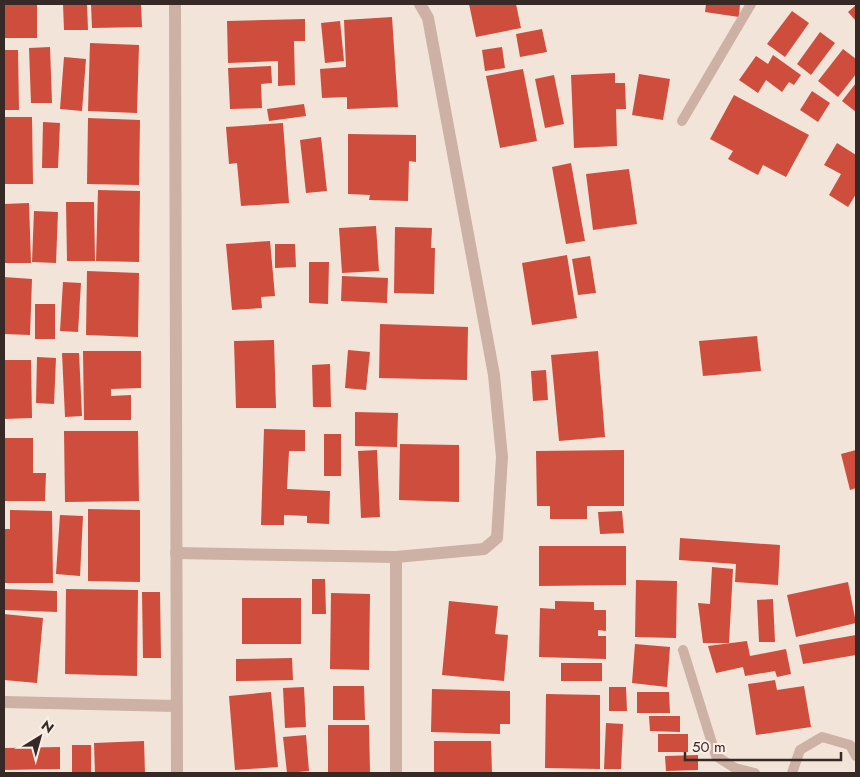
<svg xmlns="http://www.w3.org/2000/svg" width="860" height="777" font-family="Jost,sans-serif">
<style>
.building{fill:#ce4d3c}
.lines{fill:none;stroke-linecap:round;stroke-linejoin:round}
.service{stroke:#ccb1a4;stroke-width:10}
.minor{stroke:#ccb1a4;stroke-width:12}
</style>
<rect width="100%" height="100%" fill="#f3e4d9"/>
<g class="building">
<rect x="4" y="4" width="33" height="34"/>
<path d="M63 4H87L88 30H64Z"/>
<path d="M91 4H141L142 27 92 28Z"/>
<path d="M469 4H516L521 28 476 37Z"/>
<path d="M706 4H740L739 17 705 12Z"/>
<path d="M856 5V21L848 12Z"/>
<path d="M792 11 809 23 785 57 767 44Z"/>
<path d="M392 17 398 107 347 109V97L322 98 320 69 346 67 344 20Z"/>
<path d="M305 19V41H294L295 85 278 86V61L228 63 227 21Z"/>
<path d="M340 21 344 61 325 63 321 23Z"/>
<path d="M542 29 547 52 520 57 516 34Z"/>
<path d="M820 32 835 43 811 75 797 64Z"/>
<path d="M90 43 139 45 137 113 88 111Z"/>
<path d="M50 47 52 103H31L29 48Z"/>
<path d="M502 47 505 68 485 71 482 50Z"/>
<path d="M843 49 856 59V74L838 97 818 81Z"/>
<path d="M4 50H18L19 110H4Z"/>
<path d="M773 55 801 75 794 85 789 82 782 92 766 80 758 93 739 80 756 56 768 64Z"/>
<path d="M64 57 86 59 82 111 60 109Z"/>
<path d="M271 66 272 83 261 84 262 108 230 109 228 68Z"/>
<path d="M523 69 537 141 500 148 486 76Z"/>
<path d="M615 73V83H625L626 109H616L617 146 574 148 571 75Z"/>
<path d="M639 74 670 79 663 120 632 115Z"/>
<path d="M554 75 564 124 545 128 535 79Z"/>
<path d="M856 83V112L842 101Z"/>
<path d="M812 91 830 103 818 122 800 110Z"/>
<path d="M734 95 809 135 786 177 763 165 758 175 728 159 733 151 710 139Z"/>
<path d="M304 104 306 116 269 121 267 109Z"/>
<path d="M4 117H32L33 184H4Z"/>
<path d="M88 118 140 120 139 185 87 184Z"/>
<path d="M43 122 60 123 58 168H42Z"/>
<path d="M283 123 289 203 241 206 237 163 229 164 226 127Z"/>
<path d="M348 134 416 135V162L409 161 408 201 369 200 370 195 348 194Z"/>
<path d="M321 137 327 191 306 193 300 140Z"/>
<path d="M837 143 856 155V194L848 207 829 195 841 174 824 165Z"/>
<path d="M571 163 585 241 566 244 552 167Z"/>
<path d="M629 169 637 224 593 230 586 174Z"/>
<path d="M98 190 140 191 139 262 96 261Z"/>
<path d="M66 202H94L95 261H67Z"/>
<path d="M29 203 31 263H4V204Z"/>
<path d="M34 211 58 212 56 263 32 262Z"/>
<path d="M376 226 379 271 342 273 339 228Z"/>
<path d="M395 227 432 228 431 248H435L434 294 394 293Z"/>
<path d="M270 241 275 296 261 297 262 308 232 310 226 244Z"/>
<path d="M275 244H295L296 267 275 268Z"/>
<path d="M567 255 577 318 532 325 522 263Z"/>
<path d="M590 256 596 293 578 295 572 259Z"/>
<path d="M309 262H329L328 304 309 303Z"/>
<path d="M87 271 139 273 138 337 86 335Z"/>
<path d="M342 276 388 278 387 303 341 301Z"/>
<path d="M4 277 32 279 30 335 4 334Z"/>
<path d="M63 282 81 283 78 332 60 331Z"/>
<rect x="35" y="304" width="20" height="35"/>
<path d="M380 324 468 327 467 380 379 378Z"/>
<path d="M757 336 761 371 703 376 699 341Z"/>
<path d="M274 340 276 408H236L234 341Z"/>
<path d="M348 350 370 352 366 390 345 388Z"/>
<path d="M83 351H141V388L111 389V396L131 395V420H84Z"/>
<path d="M598 351 605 437 559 441 551 355Z"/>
<path d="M62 353H79L82 416 65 417Z"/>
<path d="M37 357 56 358 54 404 36 403Z"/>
<path d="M4 360H31L32 418 4 419Z"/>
<path d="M330 364 331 407H313L312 365Z"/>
<path d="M546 370 548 400 533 401 531 371Z"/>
<path d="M355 412 398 413 397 447 355 446Z"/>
<path d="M264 429 305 430V451H289L287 489 330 491 329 524 307 523V516L284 515V525H261Z"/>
<path d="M64 431H138L139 501 65 502Z"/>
<rect x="324" y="434" width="17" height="42"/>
<path d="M4 438H33V473H46L45 501H4Z"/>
<path d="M400 444 459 445V502L399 500Z"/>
<path d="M377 450 380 517 361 518 358 451Z"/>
<path d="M624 450V506H587V519H550V506H537L536 451Z"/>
<path d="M856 450V488L850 490 841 454Z"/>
<path d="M88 509 140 510V582L88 581Z"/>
<path d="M10 510 52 511 53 583H4V529H10Z"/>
<path d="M622 511 624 533 600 534 598 512Z"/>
<path d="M60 515 83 516 80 576 56 574Z"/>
<path d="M680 538 780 545 778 585 735 582 736 564 679 560Z"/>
<path d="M539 546H626V585L539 586Z"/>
<path d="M712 567 733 569 729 643H703L698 603 710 604Z"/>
<path d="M312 579H325L326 614H312Z"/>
<path d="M636 580 677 581 676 638 635 637Z"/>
<path d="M848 582 856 623 796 637 787 595Z"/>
<path d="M4 589 57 591V612L4 610Z"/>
<path d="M66 589 138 590 137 676 65 674Z"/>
<path d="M142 592H160L161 658H143Z"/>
<path d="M331 593 370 594 369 670 330 669Z"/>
<rect x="242" y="598" width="59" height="46"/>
<path d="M773 599 775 642H759L757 600Z"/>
<path d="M449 601 498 606 495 634 508 635 504 681 442 675Z"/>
<path d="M555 601 594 602V610H606V631L598 630V636H606V659L539 657 540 608 555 609Z"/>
<path d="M4 614 43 618 37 683 4 680Z"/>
<path d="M856 635V655L803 664 799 645Z"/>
<path d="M747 641 750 656 786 649 791 674 777 677 775 671 745 676 743 667 716 673 708 646Z"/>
<path d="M635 644 670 647 667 687 632 683Z"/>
<path d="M292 658 293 680 236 681V659Z"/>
<rect x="561" y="663" width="41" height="18"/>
<path d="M775 680 777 690 804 686 811 727 756 735 748 684Z"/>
<path d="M333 686H364L365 720H333Z"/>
<path d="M304 687 306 727 285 728 283 688Z"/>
<path d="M609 687H626L627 711H609Z"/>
<path d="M432 689 510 691V724H500V734L431 732Z"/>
<path d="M271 692 278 767 235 770 229 696Z"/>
<path d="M637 692H669L670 713H637Z"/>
<path d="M546 694 600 695V769L545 768Z"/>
<path d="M649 716H680V732L650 731Z"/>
<path d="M606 723 623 724 621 769H604Z"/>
<path d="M328 725H369L370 772H328Z"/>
<rect x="658" y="734" width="30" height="18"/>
<path d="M306 735 309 771 287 773 283 737Z"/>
<path d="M144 741 145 773H95L94 743Z"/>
<path d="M434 741H491L492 773H434Z"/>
<rect x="72" y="745" width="19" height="28"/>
<path d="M60 747V769L4 770V748Z"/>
<path d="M698 755V770L666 771 665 756Z"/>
</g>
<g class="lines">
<g class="service">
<path d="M682 121 751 4"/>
<path d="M683 650 716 756 735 768 755 773"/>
<path d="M792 773 800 750 822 737 850 745 856 756"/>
</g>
<g class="minor">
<path d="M175 4 177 773"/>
<path d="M176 553 396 557 484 549 497 538 502 457 494 375 428 18 420 4"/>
<path d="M4 702 176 706"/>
<path d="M396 773V557"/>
</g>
</g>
<rect width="860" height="777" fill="none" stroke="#372a26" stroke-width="10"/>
<g transform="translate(40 737) rotate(37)" stroke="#faeee6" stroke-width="4" paint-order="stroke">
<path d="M0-4L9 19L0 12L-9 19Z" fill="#372a26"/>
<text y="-8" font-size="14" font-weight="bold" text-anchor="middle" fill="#372a26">N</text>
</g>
<path d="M685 752v8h156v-8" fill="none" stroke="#372a26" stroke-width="2.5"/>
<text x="692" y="752" font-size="15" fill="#372a26" stroke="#faeee6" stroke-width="4" paint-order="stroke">50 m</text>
</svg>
